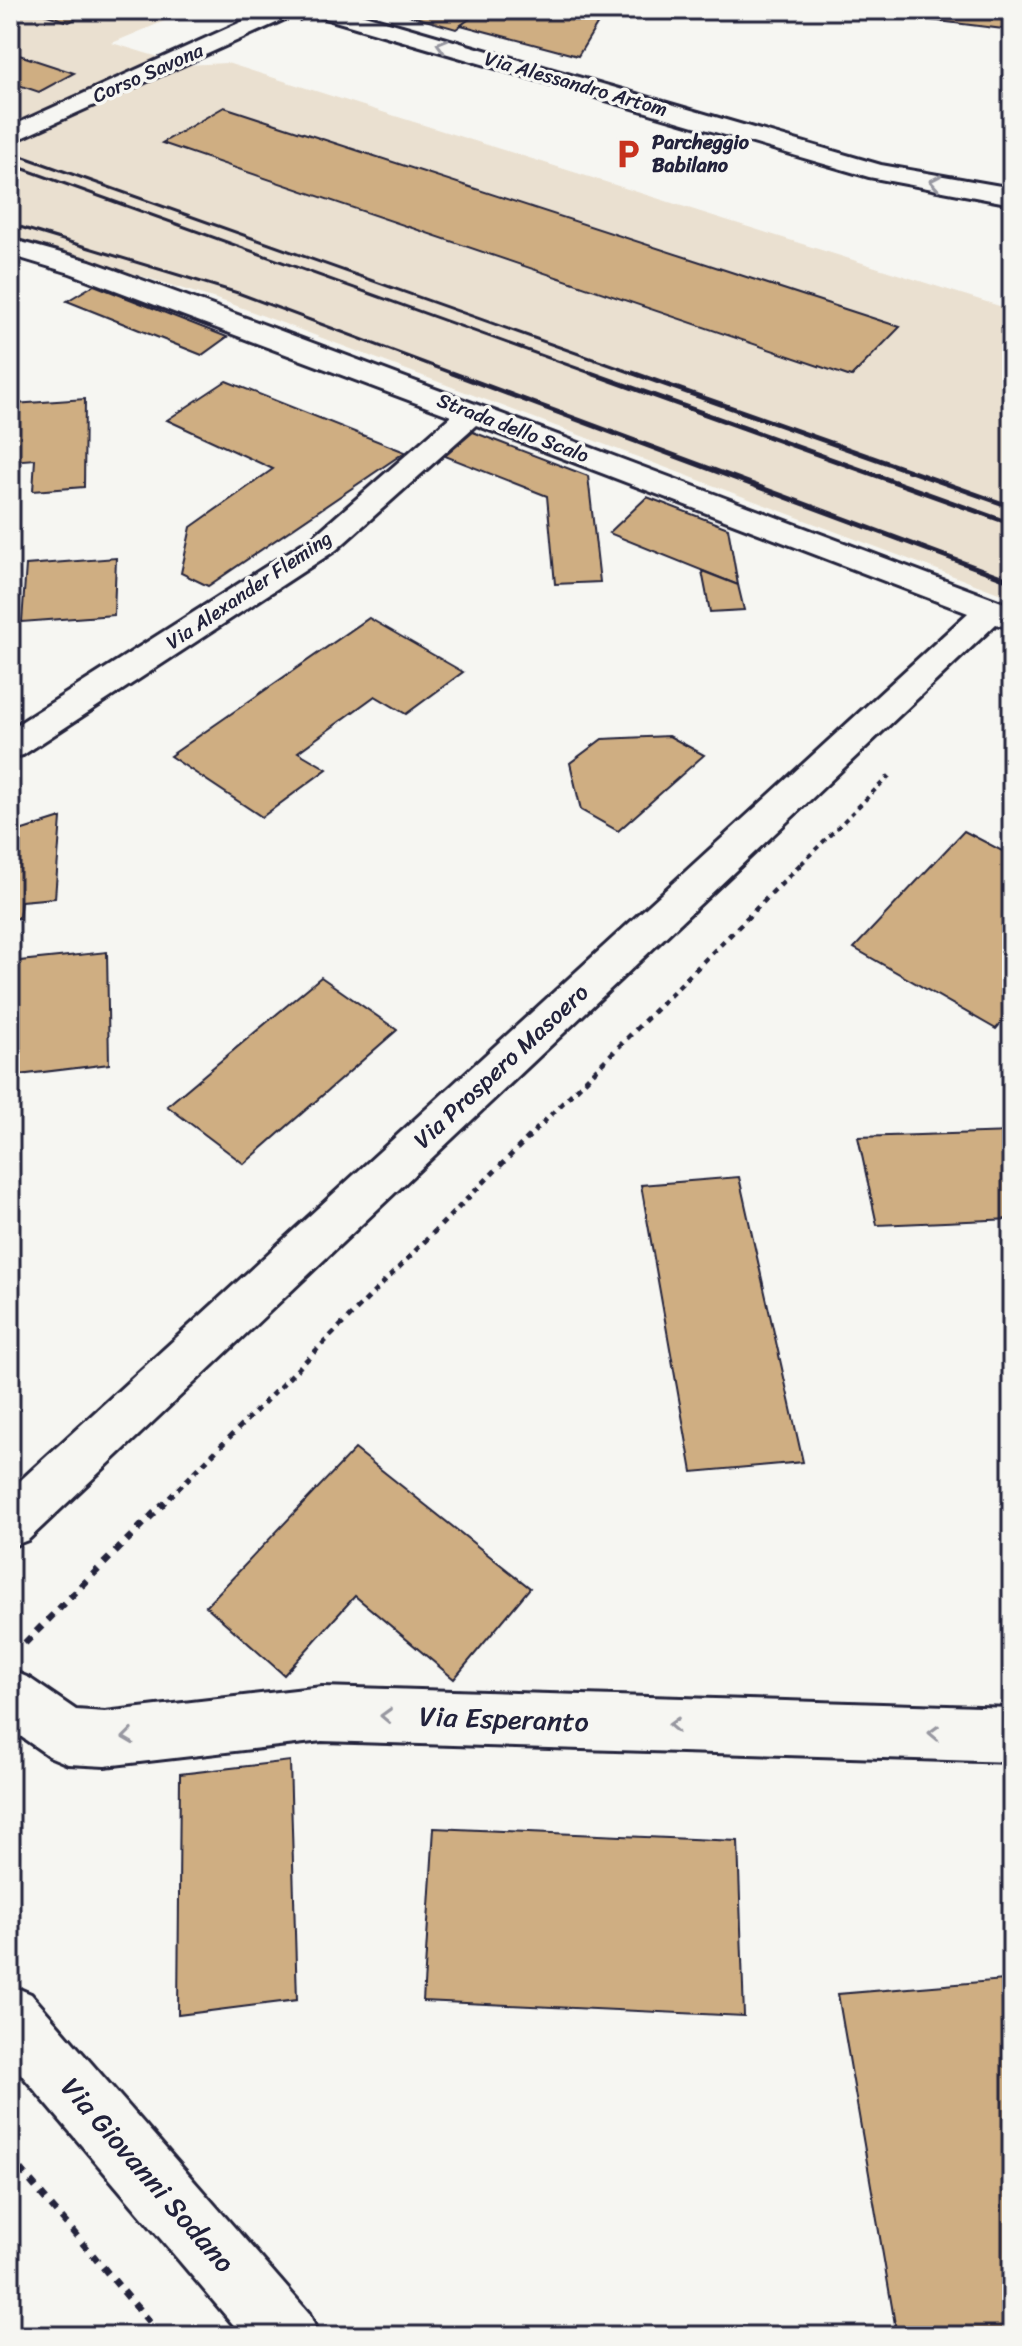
<svg xmlns="http://www.w3.org/2000/svg" width="1022" height="2346" font-family="Sriracha,sans-serif">
<style>
.built{fill:#eae0d0}
.building{fill:#cfae82;stroke:#22223b;stroke-width:2}
.lines{fill:none;stroke-linecap:round;stroke-linejoin:round}
.street-casing{stroke:#22223b;stroke-width:6}
.primary-casing{stroke:#22223b;stroke-width:6}
.path-far2{stroke:#22223b;stroke-width:4;stroke-dasharray:5 5;stroke-linecap:butt}
.path-far1{stroke:#22223b;stroke-width:5;stroke-dasharray:6 6;stroke-linecap:butt}
.path{stroke:#22223b;stroke-width:7;stroke-dasharray:8 8;stroke-linecap:butt}
.street{fill:#f6f6f2;fill-rule:evenodd}
.primary{fill:#f6f6f2;fill-rule:evenodd}
.rail-far1{stroke:#22223b;stroke-width:3}
.rail{stroke:#22223b;stroke-width:5}
.path-bridge{stroke:#22223b;stroke-width:3;stroke-dasharray:3 3;stroke-linecap:butt}
.oneway{stroke:#9797a0}
.labels{text-anchor:middle;dominant-baseline:central;stroke-width:7;stroke-linejoin:round;paint-order:stroke}
.far-street-label{font-size:20px;fill:#22223b;stroke:#f6f6f2}
.far-poi-label{font-size:20px;font-weight:bold;fill:#22223b;stroke:#f6f6f2;text-anchor:start}
.street-label{font-size:24px;fill:#22223b;stroke:#f6f6f2}
.near-street-label{font-size:28px;fill:#22223b;stroke:#f6f6f2}
</style>
<rect width="100%" height="100%" fill="#f6f6f2"/>
<filter id="ink" filterUnits="userSpaceOnUse"><feTurbulence type="fractalNoise" baseFrequency=".0125" numOctaves="2"/><feDisplacementMap in="SourceGraphic" scale="16" xChannelSelector="R" yChannelSelector="G"/><feConvolveMatrix kernelMatrix="1 2 1 2 8 2 1 2 1" color-interpolation-filters="sRGB"/></filter>
<g filter="url(#ink)">
<path class="built" d="M10 10H133L167 20 112 43 185 65 227 63 1012 310V598L229 303 10 236Z"/>
<g class="building">
<path d="M31 10H93L69 22Z"/>
<path d="M391 10H482L456 29Z"/>
<path d="M482 10H589L604 13 578 56 461 25Z"/>
<path d="M899 10H1012V30L897 16Z"/>
<path d="M10 52 74 73 39 92 10 82Z"/>
<path d="M224 107 900 327 851 377 162 143Z"/>
<path d="M18 269 10 315V270Z"/>
<path d="M94 285 227 337 202 355 67 301Z"/>
<path d="M226 381 405 452 208 586 181 573 191 527 273 469 167 420Z"/>
<path d="M85 399 84 487 33 491 35 459 10 461 14 404Z"/>
<path d="M473 432 588 476 600 582 555 584 547 496 445 456Z"/>
<path d="M647 497 728 528 738 585 609 533Z"/>
<path d="M116 558 114 615 22 622 26 565Z"/>
<path d="M702 571 738 585 744 610 710 612Z"/>
<path d="M369 618 463 672 406 714 375 696 298 752 327 769 262 817 170 756Z"/>
<path d="M669 736 704 755 618 831 581 810 570 763 602 739Z"/>
<path d="M61 818 55 898 21 901 19 918 10 919V834Z"/>
<path d="M964 831 1012 856V1010L996 1029 854 948Z"/>
<path d="M107 952 109 1064 10 1076V962Z"/>
<path d="M321 977 397 1030 244 1164 167 1106Z"/>
<path d="M1012 1132V1219L877 1225 858 1137Z"/>
<path d="M739 1177 803 1462 692 1472 641 1185Z"/>
<path d="M355 1449 530 1588 454 1679 355 1596 284 1675 206 1606Z"/>
<path d="M290 1761 297 2000 178 2015 180 1774Z"/>
<path d="M434 1828 738 1841 744 2016 423 2001Z"/>
<path d="M1004 1980 1012 2015V2336H897L838 1994Z"/>
</g>
<g class="lines">
<g class="street-casing">
<g id="street">
<path d="M319 10H347L881 165 1012 188V204L869 177 321 17Z"/>
<path d="M10 239 90 261 257 322 1012 606V629L996 624 28 1540 10 1547V1490L968 613 476 425 336 550 23 755 10 758V729L314 536 451 416 70 273 10 255Z"/>
<path d="M10 1670 29 1678 76 1710 105 1712 322 1687 1012 1708V1762L322 1741 105 1766 68 1764 49 1756 10 1729Z"/>
<path d="M10 1985 31 1994 309 2313 319 2336H243L10 2061Z"/>
</g>
</g>
<g class="primary-casing">
<path id="primary" d="M268 10H297L294 15 10 143V127Z"/>
</g>
<path class="path-far2" d="M801 864 890 775"/>
<path class="path-far1" d="M161 1506 803 862"/>
<g class="path">
<path d="M25 1643 163 1504"/>
<path d="M10 2157 161 2336"/>
</g>
<use href="#street" class="street"/>
<use href="#primary" class="primary"/>
<g class="rail-far1">
<path d="M10 152 638 375"/>
<path d="M10 164 596 375"/>
<path d="M10 224 238 293 457 375"/>
</g>
<g class="rail">
<path d="M452 373 1012 581"/>
<path d="M591 373 1012 524"/>
<path d="M633 373 1012 507"/>
</g>
<path class="path-bridge" d="M298 21 323 10"/>
</g>
<defs><path id="oneway-chevron" d="M-2-3.5L2.5 0L-2 3.5" fill="none" stroke-width="1.6" stroke-linecap="round" stroke-linejoin="round" transform="scale(2)"/></defs>
<g class="oneway">
<use href="#oneway-chevron" transform="translate(442 45) rotate(-164)"/>
<use href="#oneway-chevron" transform="translate(935 182) rotate(-170)"/>
<use href="#oneway-chevron" transform="translate(386 1716) rotate(-178)"/>
<use href="#oneway-chevron" transform="translate(674 1725) rotate(-178)"/>
<use href="#oneway-chevron" transform="translate(934 1733) rotate(-178)"/>
<use href="#oneway-chevron" transform="translate(128 1737) rotate(173)"/>
</g>
</g>
<defs>
<g id="parking-bare" transform="scale(2.4)"><path d="M-3.5-5.5H1a3.5 3.5 0 0 1 0 7H-1V5.5H-3.5ZM-1-3.4V-.6H.8a1.4 1.4 0 0 0 0-2.8Z" fill="#c8321e" stroke="#f6f6f2" stroke-width="2.5" paint-order="stroke"/></g>
</defs>
<g fill-rule="evenodd">
<use href="#parking-bare" x="628" y="154"/>
</g>
<g class="labels">
<g class="far-street-label">
<text transform="translate(148 73) rotate(-24)">Corso Savona</text>
<text transform="translate(576 84) rotate(16)">Via Alessandro Artom</text>
<text transform="translate(513 428) rotate(21)">Strada dello Scalo</text>
<text transform="translate(249 590) rotate(-34)">Via Alexander Fleming</text>
</g>
<g class="far-poi-label">
<text x="652" y="142">Parcheggio<tspan x="652" dy="23">Babilano</tspan></text>
</g>
<g class="street-label">
<text transform="translate(501 1066) rotate(-43)">Via Prospero Masoero</text>
</g>
<g class="near-street-label">
<text transform="translate(504 1719) rotate(2)">Via Esperanto</text>
<text transform="translate(148 2175) rotate(49)">Via Giovanni Sodano</text>
</g>
</g>
<rect width="1022" height="2346" fill="none" stroke="#f6f6f2" stroke-width="40"/>
<rect x="20" y="20" width="982" height="2306" fill="none" stroke="#22223b" stroke-width="3" filter="url(#ink)"/>
</svg>
